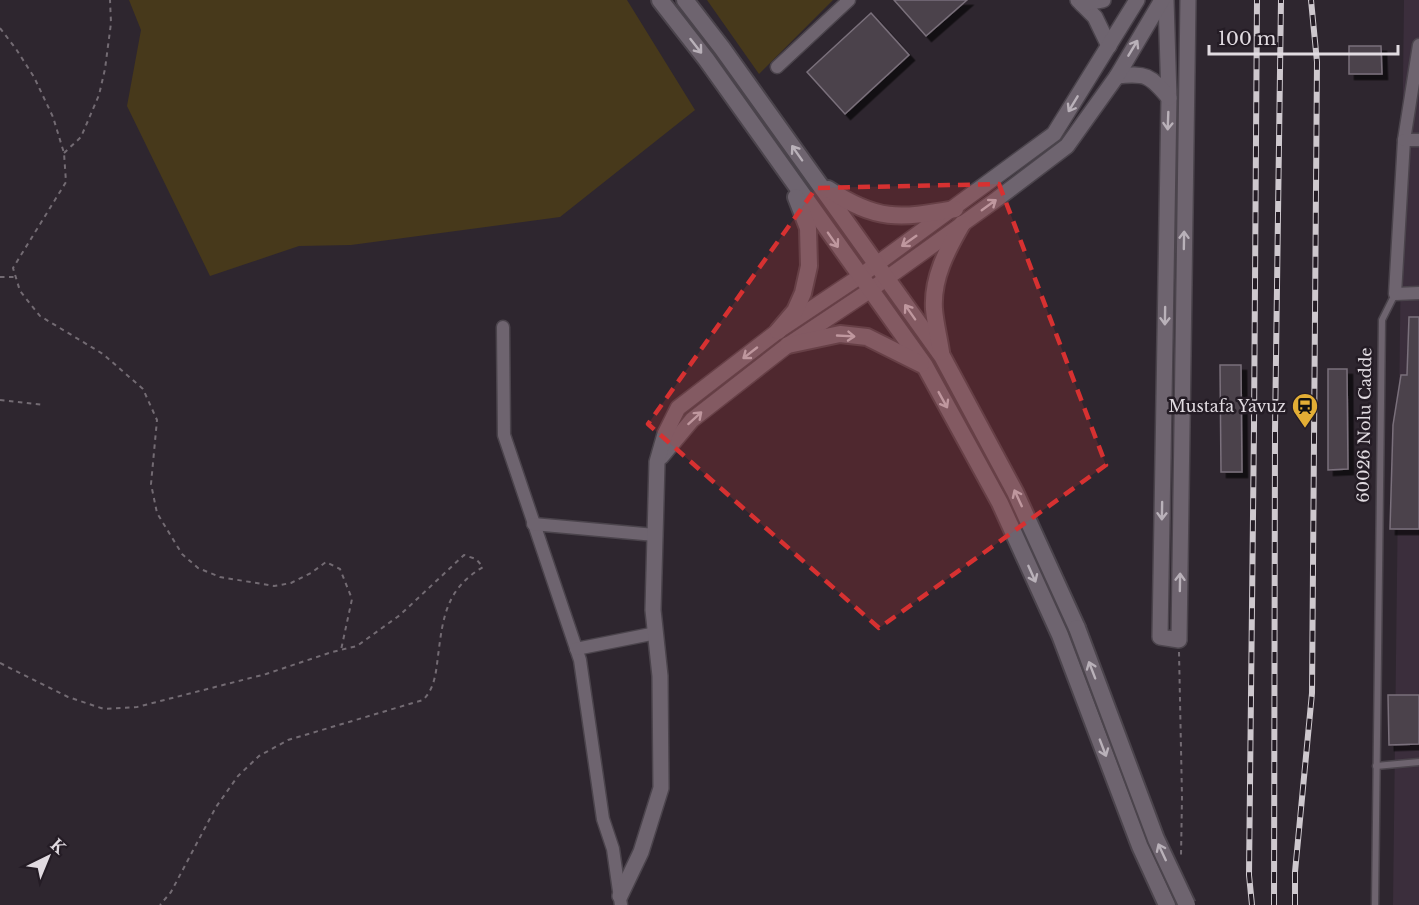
<svg xmlns="http://www.w3.org/2000/svg" width="1419" height="905" font-family="'Libre Baskerville',serif">
<style>
.built{fill:#3b2e3c}
.green{fill:#47391b}
.building{fill:#4b424c;stroke:#7a707b;stroke-width:1.5;filter:url(#shadow)}
.lines{fill:none;stroke-linecap:round;stroke-linejoin:round}
.service-casing{stroke:#4b444c;stroke-width:9}
.minor-casing{stroke:#4b444c;stroke-width:15}
.tertiary-casing{stroke:#4b444c;stroke-width:18}
.secondary-casing{stroke:#4b444c;stroke-width:20}
.path{stroke:#736b73;stroke-width:2;stroke-dasharray:4.5 4.5;stroke-linecap:butt}
.service{stroke:#6e646f;stroke-width:6}
.minor{stroke:#6e646f;stroke-width:12}
.tertiary{stroke:#6e646f;stroke-width:15}
.secondary{stroke:#6e646f;stroke-width:16}
.rail-casing{stroke:#cec8ce;stroke-width:6}
.rail{stroke:#241c25;stroke-width:4;stroke-dasharray:11;stroke-linecap:butt}
.secondary-bridge-casing{stroke:#4b444c;stroke-width:20;stroke-linecap:butt}
.secondary-bridge{stroke:#6e646f;stroke-width:16}
.oneway{stroke:#b9b1b9}
.marked{fill:#d73131;fill-opacity:0.2;stroke:#d73131;stroke-width:4.5;stroke-dasharray:12 8;stroke-linejoin:round}
.labels{text-anchor:middle;dominant-baseline:central;stroke-width:5;stroke-linejoin:round;paint-order:stroke}
.poi-label{font-size:16px;fill:#e1dbe1;stroke:#241c25;text-anchor:end}
.street-label{font-size:16px;fill:#e1dbe1;stroke:#241c25}
</style>
<defs>
<filter id="shadow"><feDropShadow dx="5.5" dy="5.5" stdDeviation="0" flood-color="#0009"/></filter>
</defs>
<rect width="100%" height="100%" fill="#2e262f"/>
<path class="built" d="M1404 0H1419V905H1393Z"/>
<g class="green">
<path d="M129 0H627L695 110 560 217 351 245 299 246 210 276 127 106 141 30Z"/>
<path d="M707 0H833L759 74Z"/>
</g>
<g class="building">
<path d="M894 0H967L926 36Z"/>
<path d="M871 13 909 55 845 114 807 72Z"/>
<path d="M1349 46H1381L1382 74H1349Z"/>
<path d="M1409 317H1419V529H1390L1393 425 1401 375H1407Z"/>
<path d="M1220 365H1241L1242 472H1221Z"/>
<path d="M1328 369H1347L1348 469 1328 470Z"/>
<path d="M1388 695H1419V744L1389 745Z"/>
</g>
<g class="lines">
<g class="service-casing">
<g id="service">
<path d="M1376 766 1419 762"/>
<path d="M1375 905 1382 320 1395 294"/>
</g>
</g>
<g class="minor-casing">
<g id="minor">
<path d="M1419 45 1404 140 1395 294 1419 293"/>
<path d="M777 67 849 0"/>
<path d="M1404 140H1419"/>
<path d="M503 327 504 435 580 660 603 819 613 849 621 905"/>
<path d="M533 524 655 535"/>
<path d="M576 649 656 633"/>
</g>
</g>
<g class="tertiary-casing">
<g id="tertiary">
<path d="M1078 0 1095 17 1109 46"/>
<path d="M1166 0 1169 98 1160 637 1179 640 1188 0"/>
<path d="M1082 4 1103 0"/>
<path d="M1117 76C1146 73 1150 75 1169 98"/>
<path d="M661 457 692 420 788 345 869 291 997 199 1067 146 1117 76 1162 0"/>
<path d="M620 896 641 852 661 788 660 676 653 610 657 462 665 434 678 408 778 331 859 277 1054 134 1137 0"/>
</g>
</g>
<g class="secondary-casing">
<g id="secondary">
<path d="M660 0 706 59 925 366 1000 503 1060 635 1140 846 1167 905"/>
<path d="M685 0 722 48 942 356 1015 492 1077 628"/>
<path d="M828 189C877 221 898 219 955 209"/>
<path d="M778 331 795 311 803 293 809 266 808 228 796 197"/>
<path d="M788 345 840 334 867 337 921 364"/>
<path d="M941 352C939 338 935 323 934 309 932 278 947 250 962 224"/>
</g>
</g>
<g class="path">
<path d="M0 28 16 49 34 77 53 117 64 153 66 182 13 268 20 291 40 316 103 354 143 389 157 420 151 484 157 513 182 554 198 568 220 577 274 586 291 583 311 573 326 562 340 569 352 599 341 650"/>
<path d="M64 153 81 137 99 95 105 69 111 23 110 0"/>
<path d="M0 277H16"/>
<path d="M0 400 44 405"/>
<path d="M1179 652 1182 797 1181 856"/>
<path d="M0 663 68 697 104 709 137 707 266 674 332 652 357 646 400 615 464 555 476 559 483 567C446 589 443 617 438 656 436 672 435 688 423 700L288 740 259 756 238 776 216 807 171 892 160 905"/>
</g>
<use href="#service" class="service"/>
<use href="#minor" class="minor"/>
<use href="#tertiary" class="tertiary"/>
<use href="#secondary" class="secondary"/>
<g class="rail-casing">
<g id="rail">
<path d="M1252 905 1249 875 1254 426 1257 0"/>
<path d="M1274 905 1275 430 1281 0"/>
<path d="M1295 905V872L1312 693 1317 62 1311 0"/>
</g>
</g>
<use href="#rail" class="rail"/>
<g class="secondary-bridge-casing">
<path id="secondary-bridge" d="M1077 628 1156 839 1187 905"/>
</g>
<use href="#secondary-bridge" class="secondary-bridge"/>
</g>
<defs><path id="oneway-shaft" d="M-6 0H5M1.5-3L5.5 0L1.5 3" fill="none" stroke-width="1.6" stroke-linecap="round" stroke-linejoin="round" transform="scale(1.5)"/></defs>
<g class="oneway">
<use href="#oneway-shaft" transform="translate(696 46) rotate(52)"/>
<use href="#oneway-shaft" transform="translate(1133 48) rotate(-59)"/>
<use href="#oneway-shaft" transform="translate(1073 104) rotate(121)"/>
<use href="#oneway-shaft" transform="translate(1168 121) rotate(92)"/>
<use href="#oneway-shaft" transform="translate(797 153) rotate(-125)"/>
<use href="#oneway-shaft" transform="translate(989 205) rotate(-36)"/>
<use href="#oneway-shaft" transform="translate(833 240) rotate(55)"/>
<use href="#oneway-shaft" transform="translate(1184 240) rotate(-89)"/>
<use href="#oneway-shaft" transform="translate(909 241) rotate(145)"/>
<use href="#oneway-shaft" transform="translate(910 312) rotate(-125)"/>
<use href="#oneway-shaft" transform="translate(1165 316) rotate(91)"/>
<use href="#oneway-shaft" transform="translate(846 336) rotate(3)"/>
<use href="#oneway-shaft" transform="translate(750 353) rotate(142)"/>
<use href="#oneway-shaft" transform="translate(943 400) rotate(61)"/>
<use href="#oneway-shaft" transform="translate(695 418) rotate(-42)"/>
<use href="#oneway-shaft" transform="translate(1018 498) rotate(-115)"/>
<use href="#oneway-shaft" transform="translate(1162 511) rotate(91)"/>
<use href="#oneway-shaft" transform="translate(1032 574) rotate(66)"/>
<use href="#oneway-shaft" transform="translate(1180 582) rotate(-89)"/>
<use href="#oneway-shaft" transform="translate(1092 670) rotate(-111)"/>
<use href="#oneway-shaft" transform="translate(1103 748) rotate(69)"/>
<use href="#oneway-shaft" transform="translate(1162 852) rotate(-115)"/>
</g>
<path class="marked" d="M999 184 1106 465 879 628 648 424 816 188Z"/>
<defs>
<g id="station-pin" transform="scale(1.35)"><path d="M0 17L-7.5 6A9.5 9.5 0 1 1 7.5 6Z" fill="#e3ae35" stroke="#241c25"/><path d="M-3-6H3Q5-6 5-4V2Q5 4 3 4L4.5 6H3L1.5 4h-3L-3 6H-4.5L-3 4Q-5 4-5 2V-4Q-5-6-3-6ZM-3.5-4v3h7v-3ZM-3.5 1v1.5H-2V1ZM2 1v1.5H3.5V1Z" fill="#111"/></g>
</defs>
<g fill-rule="evenodd">
<use href="#station-pin" x="1305" y="406"/>
</g>
<g class="labels">
<g class="poi-label">
<text x="1286" y="406">Mustafa Yavuz</text>
</g>
<g class="street-label">
<text transform="translate(1364 425) rotate(-89)">60026 Nolu Cadde</text>
</g>
</g>
<g transform="translate(48 857) rotate(43)" stroke="#241c25" stroke-width="4.5" paint-order="stroke">
<path d="M0-4.5L10 22L0 15L-10 22Z" fill="#e1dbe1"/>
<text y="-9" font-size="16" font-weight="bold" text-anchor="middle" fill="#e1dbe1">K</text>
</g>
<path d="M1209 45v9h189v-9" fill="none" stroke="#e1dbe1" stroke-width="3"/>
<text x="1218" y="45" font-size="18" fill="#e1dbe1" stroke="#241c25" stroke-width="4.5" paint-order="stroke">100 m</text>
</svg>
